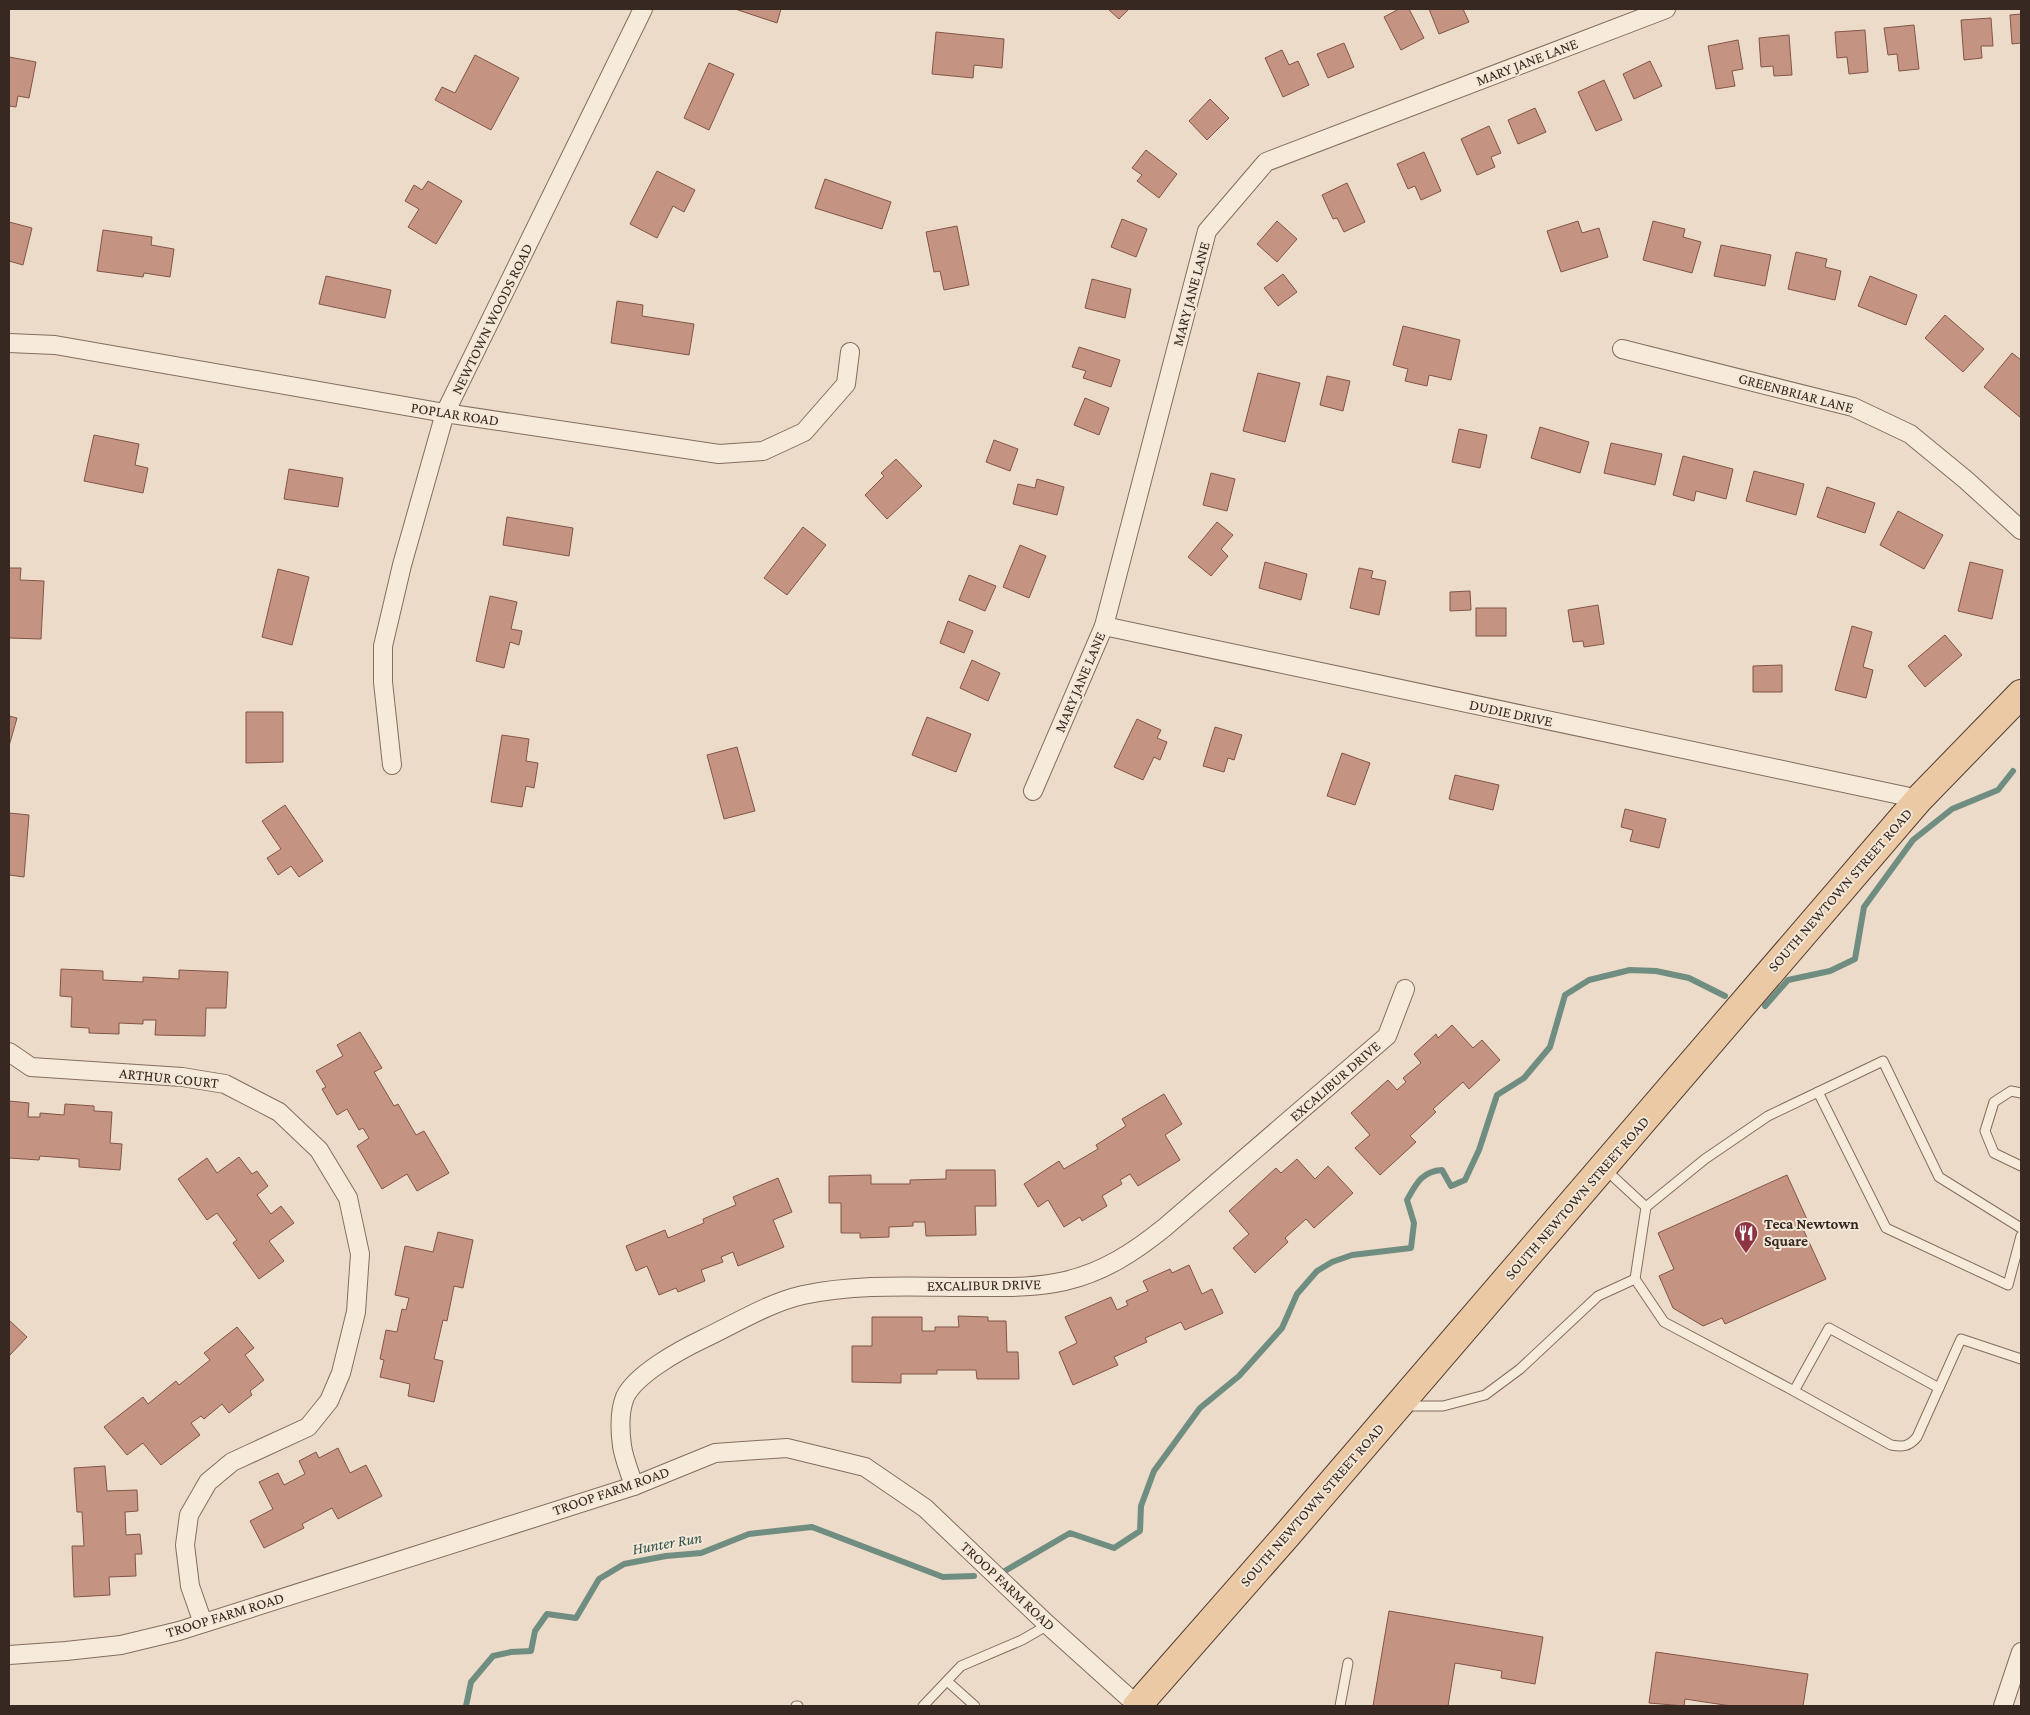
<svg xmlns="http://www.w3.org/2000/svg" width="2030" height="1715" font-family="'Crimson Pro',serif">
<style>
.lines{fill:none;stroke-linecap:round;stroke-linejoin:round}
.stream{stroke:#708d81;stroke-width:6}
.building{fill:#c59382;stroke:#825547}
.service-casing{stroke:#856d5f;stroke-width:11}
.minor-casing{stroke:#856d5f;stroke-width:20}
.primary-casing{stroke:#533d32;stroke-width:30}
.service{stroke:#f6eadb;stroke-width:9}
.minor{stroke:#f6eadb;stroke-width:18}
.primary{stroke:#eac9a4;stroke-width:28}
.labels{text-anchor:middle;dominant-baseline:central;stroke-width:4;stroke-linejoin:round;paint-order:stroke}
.street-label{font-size:15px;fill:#372821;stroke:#f3e7d7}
.poi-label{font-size:15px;font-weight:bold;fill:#372821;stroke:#f3e7d7;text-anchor:start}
.water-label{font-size:16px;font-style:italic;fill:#32554d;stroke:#f3e7d7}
</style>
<rect width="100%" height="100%" fill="#ebdbc8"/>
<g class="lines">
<g class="stream">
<path d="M1765 1006 1788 980 1830 971 1855 959 1864 907 1913 840 1952 809 1998 790 2013 771"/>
<path d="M998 1575 1070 1533 1114 1548 1140 1531 1141 1506 1154 1471 1200 1408 1239 1376 1282 1328 1297 1294 1317 1271 1332 1262 1352 1255 1411 1248 1414 1223 1407 1200C1416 1184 1422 1171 1442 1170L1451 1186 1465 1180 1479 1150 1497 1095 1524 1078 1550 1047 1565 995 1589 980 1630 970 1656 971 1689 978 1725 996"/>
<path d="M466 1706 471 1682 493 1656 511 1652 531 1651 535 1631 547 1614 576 1618 599 1579 624 1564 666 1556 701 1553 749 1534 812 1527 943 1577 974 1576"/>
</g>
</g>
<g class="building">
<path d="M735 9H781L777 23Z"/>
<path d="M1108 9H1129L1119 19Z"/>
<path d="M1399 9H1409L1424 38 1401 50 1384 17Z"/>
<path d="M1429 9H1463L1469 22 1439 34Z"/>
<path d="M2021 14V43L2012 44 2010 15Z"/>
<path d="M1991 18 1993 46H1981L1982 58 1964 60 1961 20Z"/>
<path d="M1914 25 1919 69 1899 71 1897 54 1888 55 1884 28Z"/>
<path d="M1865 30 1868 72 1849 74 1847 57 1837 58 1835 32Z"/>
<path d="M936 32 1004 39 1002 68 974 65 973 78 932 74Z"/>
<path d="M1789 35 1792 75 1774 76 1773 66 1761 67 1759 38Z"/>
<path d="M1738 40 1743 69 1732 71 1735 86 1716 89 1708 46Z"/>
<path d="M1344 43 1354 67 1328 78 1317 54Z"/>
<path d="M1282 50 1289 65 1298 61 1309 85 1283 97 1265 58Z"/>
<path d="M475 55 519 78 491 130 435 100 442 87 455 93Z"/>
<path d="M9 57 36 62 29 98 18 96 16 107 9 106Z"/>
<path d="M1650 61 1662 86 1634 99 1623 74Z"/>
<path d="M709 63 734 74 709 130 684 118Z"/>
<path d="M1604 80 1622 120 1596 131 1578 92Z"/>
<path d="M1210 99 1229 118 1207 140 1189 121Z"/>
<path d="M1535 108 1546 132 1518 144 1508 120Z"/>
<path d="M1489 126 1501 153 1491 157 1495 167 1477 175 1461 139Z"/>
<path d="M1146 150 1177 174 1159 198 1137 181 1142 175 1132 168Z"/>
<path d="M1424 152 1441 191 1421 200 1415 186 1408 189 1397 164Z"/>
<path d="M657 171 695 190 684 212 673 206 657 238 630 224Z"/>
<path d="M825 179 891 202 882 229 815 208Z"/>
<path d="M428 181 462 201 436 244 408 227 419 209 405 201 414 185 422 190Z"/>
<path d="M1347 183 1365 222 1344 232 1337 218 1333 219 1322 195Z"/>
<path d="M1122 219 1147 229 1136 257 1111 247Z"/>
<path d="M1277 221 1297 239 1277 262 1257 244Z"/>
<path d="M1578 221 1582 233 1599 228 1608 257 1561 272 1547 231Z"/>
<path d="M1653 221 1685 229 1683 237 1701 242 1692 273 1643 260Z"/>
<path d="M9 222 32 228 23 265 9 261Z"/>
<path d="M957 226 969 285 944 290 940 271 934 272 926 232Z"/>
<path d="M103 230 152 237 151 245 174 249 170 277 144 273 143 277 97 271Z"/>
<path d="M1721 245 1771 255 1765 286 1714 276Z"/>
<path d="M1796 252 1827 259 1825 267 1841 271 1835 300 1788 289Z"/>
<path d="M1283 274 1297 292 1278 306 1264 288Z"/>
<path d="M326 276 391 290 385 318 319 304Z"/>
<path d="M1870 276 1917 295 1906 325 1858 306Z"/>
<path d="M1092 279 1131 289 1125 318 1085 308Z"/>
<path d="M617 301 643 305 642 316 694 324 689 355 611 343Z"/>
<path d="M1945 315 1984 349 1963 372 1925 338Z"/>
<path d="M1403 326 1460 340 1451 380 1429 375 1427 386 1405 381 1408 369 1393 365Z"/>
<path d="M1079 347 1120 360 1111 387 1083 378 1086 371 1072 367Z"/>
<path d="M2012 353 2021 360V418L1984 387Z"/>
<path d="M1258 373 1300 383 1285 442 1243 431Z"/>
<path d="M1327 376 1350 381 1343 411 1320 405Z"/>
<path d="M1085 398 1109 408 1099 435 1074 425Z"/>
<path d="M1540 427 1589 442 1580 473 1531 458Z"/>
<path d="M1459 429 1487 435 1480 468 1452 462Z"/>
<path d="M94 435 139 444 135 465 148 468 143 493 84 481Z"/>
<path d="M994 440 1018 449 1010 471 986 462Z"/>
<path d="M1611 443 1662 454 1655 485 1604 473Z"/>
<path d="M1683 456 1733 469 1726 499 1696 491 1694 501 1673 495Z"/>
<path d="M896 459 922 486 887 519 865 495 884 476 881 473Z"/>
<path d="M289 469 343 478 338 507 284 499Z"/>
<path d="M1754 471 1804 484 1796 515 1746 501Z"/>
<path d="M1211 473 1235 479 1227 511 1203 505Z"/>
<path d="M1037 479 1064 487 1057 515 1013 504 1018 484 1035 488Z"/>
<path d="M1827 487 1875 503 1865 533 1817 517Z"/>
<path d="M1898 511 1943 535 1924 569 1880 545Z"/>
<path d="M507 517 573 528 569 556 503 545Z"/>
<path d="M1217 522 1233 535 1221 549 1228 556 1211 576 1188 557Z"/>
<path d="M803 527 826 545 787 595 764 578Z"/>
<path d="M1020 545 1046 556 1029 598 1003 587Z"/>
<path d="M1265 562 1307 574 1301 600 1259 588Z"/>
<path d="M1970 562 2003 570 1992 619 1958 611Z"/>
<path d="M9 568H21L20 580 44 581 41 639 9 638Z"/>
<path d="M1359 568 1373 571 1371 578 1386 581 1379 615 1350 608Z"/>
<path d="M278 569 309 577 292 645 262 637Z"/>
<path d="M969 575 996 586 985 611 959 600Z"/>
<path d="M1470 591 1471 610 1450 611V592Z"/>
<path d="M490 596 517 602 511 629 522 631 519 645 510 642 504 668 476 661Z"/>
<path d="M1598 605 1604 644 1584 647 1583 641 1573 642 1568 610Z"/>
<rect x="1476" y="608" width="30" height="28"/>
<path d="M948 621 973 631 964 653 940 643Z"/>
<path d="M1852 626 1872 632 1863 667 1873 670 1866 698 1835 690Z"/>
<path d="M1945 635 1962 655 1925 687 1908 666Z"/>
<path d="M972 660 1000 673 988 701 960 688Z"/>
<path d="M1782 665V692H1753V666Z"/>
<path d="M246 712H283V762L246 763Z"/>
<path d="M9 716 17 718 9 746Z"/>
<path d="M927 717 971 734 956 772 912 755Z"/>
<path d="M1137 719 1161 730 1157 738 1167 742 1160 760 1154 757 1143 780 1114 767Z"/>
<path d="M1215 727 1242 735 1234 760 1228 758 1224 772 1203 766Z"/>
<path d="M502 735 529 739 526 761 538 763 534 788 526 786 522 807 491 802Z"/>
<path d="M737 747 755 811 724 819 707 755Z"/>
<path d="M1342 753 1370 763 1355 805 1327 796Z"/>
<path d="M1455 775 1499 785 1493 810 1449 799Z"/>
<path d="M285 805 323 861 299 877 291 866 278 875 267 858 281 849 262 821Z"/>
<path d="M1625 809 1666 819 1659 848 1630 841 1633 830 1621 827Z"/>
<path d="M9 813 29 815 24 877 9 875Z"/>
<path d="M61 969 103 971V980L143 982V977L179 979V970L228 972 226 1008H206L205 1036 155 1035 156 1020H143V1024L119 1023V1034L89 1033V1028L71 1027 72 997 60 996Z"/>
<path d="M1452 1025 1473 1048 1482 1040 1500 1060 1469 1089 1463 1082 1433 1109 1436 1112 1410 1136 1416 1142 1380 1175 1355 1148 1370 1135 1351 1113 1388 1080 1397 1090 1406 1082 1403 1078 1421 1063 1414 1054 1436 1034 1438 1038Z"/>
<path d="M360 1032 382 1068 374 1072 394 1106 398 1104 416 1135 424 1131 449 1173 417 1191 407 1174 382 1189 357 1146 369 1138 363 1128 359 1130 347 1109 337 1115 322 1089 326 1087 316 1071 343 1056 337 1045Z"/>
<path d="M1164 1094 1182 1124 1165 1135 1180 1160 1138 1186 1130 1174 1120 1180 1122 1184 1102 1196 1107 1206 1082 1221 1080 1217 1064 1227 1048 1200 1038 1207 1024 1184 1059 1161 1064 1169 1098 1149 1096 1145 1126 1126 1122 1119Z"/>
<path d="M9 1101 29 1103 28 1117H40V1113L64 1115 65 1104 94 1106V1111L112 1112 110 1143 122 1144 120 1170 79 1167V1159L40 1156 39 1160 9 1158Z"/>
<path d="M239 1157 252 1174 257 1171 268 1186 257 1195 271 1214 281 1206 294 1223 269 1241 284 1261 259 1279 233 1243 237 1240 217 1213 207 1220 178 1179 207 1158 217 1173Z"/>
<path d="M1297 1159 1315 1179 1328 1166 1353 1193 1314 1228 1306 1219 1285 1238 1288 1242 1255 1273 1233 1248 1249 1234 1229 1211 1276 1168 1281 1173Z"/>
<path d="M946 1170H995L996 1206H975L976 1235 926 1236 925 1222H913V1226L889 1227V1237L860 1238V1233H841V1203H829V1176L871 1175V1184H910V1180L946 1179Z"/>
<path d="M1787 1175 1810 1226 1803 1229 1826 1279 1725 1324 1722 1318 1703 1326 1673 1308 1659 1276 1674 1269 1658 1233Z"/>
<path d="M778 1178 792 1212 773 1220 784 1247 738 1266 733 1252 721 1257 723 1262 701 1270 705 1281 678 1292 676 1288 659 1295 647 1266 636 1271 626 1246 665 1230 668 1238 704 1223 703 1219 736 1205 733 1197Z"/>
<path d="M438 1232 473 1240 463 1288 454 1286 447 1321 443 1320 434 1359 443 1361 434 1402 408 1396 410 1384 380 1377 384 1360 380 1359 386 1330 397 1332 402 1309 406 1310 409 1298 395 1295 405 1246 433 1252Z"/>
<path d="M1189 1265 1202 1294 1212 1289 1223 1313 1185 1330 1181 1322 1145 1338 1147 1342 1114 1357 1118 1365 1073 1385 1059 1352 1077 1343 1065 1317 1111 1297 1117 1310 1128 1305 1126 1301 1148 1291 1143 1281 1170 1269 1172 1273Z"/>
<path d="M958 1316 988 1317V1321H1006L1007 1352H1018L1019 1379H977L976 1370H937V1374H901V1383L852 1382V1346H872V1317H922V1331H935V1327H959Z"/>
<path d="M9 1320 27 1337 9 1356Z"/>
<path d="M237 1327 254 1348 245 1355 264 1380 250 1391 252 1395 229 1413 222 1404 204 1419 201 1416 191 1423 200 1435 161 1465 143 1443 127 1455 104 1427 143 1397 148 1404 176 1381 179 1385 210 1360 204 1353Z"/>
<path d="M338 1448 350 1473 366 1465 382 1496 338 1519 332 1508 302 1524 304 1528 264 1548 250 1521 273 1509 259 1482 278 1473 284 1485 305 1474 299 1461 316 1452 319 1458Z"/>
<path d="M105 1466 107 1491 137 1490 138 1511 125 1512 126 1535 140 1534 142 1554H135L136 1576 109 1577 110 1595 74 1597 72 1546H84L82 1512H77L74 1468Z"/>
<path d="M1389 1611 1543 1637 1535 1684 1501 1678 1502 1671 1455 1663 1448 1706H1373Z"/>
<path d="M1656 1652 1808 1674 1803 1706H1731L1685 1699 1684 1706 1649 1703Z"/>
</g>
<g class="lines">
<g class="service-casing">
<g id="service">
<path d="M1818 1092 1886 1228 2008 1285 2021 1236"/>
<path d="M2021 1093 2011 1091 1994 1102 1985 1131 1994 1153 2021 1166"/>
<path d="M1605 1169 1646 1207 1635 1279"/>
<path d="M1646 1207 1705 1159 1768 1116 1883 1061 1939 1177 2021 1228"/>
<path d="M1794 1391 1891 1445C1902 1447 1909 1447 1917 1437L1939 1388"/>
<path d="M1406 1406H1443L1485 1395 1520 1369 1598 1296 1635 1279 1664 1322 1794 1391 1829 1328 1939 1388 1961 1339 2021 1359"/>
<path d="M947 1681 975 1706"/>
<path d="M796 1706H798"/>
<path d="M923 1706 961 1666 1022 1640 1048 1625"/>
<path d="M1340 1706 1348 1663"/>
</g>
</g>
<g class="minor-casing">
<g id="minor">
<path d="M9 343 55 345 445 413 719 454 763 451 804 432 846 384 850 352"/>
<path d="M1622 349 1853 407 1910 434 1966 480 2021 530"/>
<path d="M1104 626 1919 799"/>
<path d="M392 765 383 682V646L402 565 445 413 643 9"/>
<path d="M1033 791 1104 626 1207 231 1266 162 1666 9"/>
<path d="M9 1052 31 1067 182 1077 225 1084 279 1112 319 1150 348 1198 360 1254 356 1312 341 1373 329 1401 308 1427 232 1462 208 1482 189 1515 185 1545 190 1586 203 1623"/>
<path d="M634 1486C630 1473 624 1459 622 1446 620 1431 619 1412 625 1397 636 1374 680 1350 703 1339 735 1324 768 1303 803 1295 859 1283 918 1287 975 1287 1006 1287 1035 1288 1065 1281 1104 1272 1134 1252 1164 1228L1387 1036 1405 989"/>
<path d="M9 1655 66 1651 121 1645 179 1631 634 1486 715 1453 787 1448 865 1467 925 1508 1048 1625 1138 1706"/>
<path d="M2003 1706 2021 1652"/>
</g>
</g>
<g class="primary-casing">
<path id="primary" d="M1137 1706 1287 1535 1919 799 2021 694"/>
</g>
<use href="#service" class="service"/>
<use href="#minor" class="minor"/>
<use href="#primary" class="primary"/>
</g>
<defs>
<g id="restaurant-pin" transform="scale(1.25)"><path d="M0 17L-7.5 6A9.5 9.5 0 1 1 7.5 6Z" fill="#8f3443" stroke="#f3e7d7"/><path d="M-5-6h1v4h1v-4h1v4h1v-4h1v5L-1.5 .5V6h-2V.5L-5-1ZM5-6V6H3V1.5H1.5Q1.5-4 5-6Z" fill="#fff"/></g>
</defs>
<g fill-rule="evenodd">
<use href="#restaurant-pin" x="1746" y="1233"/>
</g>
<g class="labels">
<g class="street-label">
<text transform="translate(1527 62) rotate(-21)">MARY JANE LANE</text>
<text transform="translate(1191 294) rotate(-75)">MARY JANE LANE</text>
<text transform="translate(492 319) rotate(-64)">NEWTOWN WOODS ROAD</text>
<text transform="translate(1796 393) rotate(15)">GREENBRIAR LANE</text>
<text transform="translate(455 414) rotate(9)">POPLAR ROAD</text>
<text transform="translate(1080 682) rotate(-67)">MARY JANE LANE</text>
<text transform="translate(1511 713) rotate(12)">DUDIE DRIVE</text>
<text transform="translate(1840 890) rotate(-49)">SOUTH NEWTOWN STREET ROAD</text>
<text transform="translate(169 1078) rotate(6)">ARTHUR COURT</text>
<text transform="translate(1335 1081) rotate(-41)">EXCALIBUR DRIVE</text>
<text transform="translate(1577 1198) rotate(-49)">SOUTH NEWTOWN STREET ROAD</text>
<text transform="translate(984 1285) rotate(-1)">EXCALIBUR DRIVE</text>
<text transform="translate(611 1491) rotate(-19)">TROOP FARM ROAD</text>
<text transform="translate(1312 1505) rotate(-49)">SOUTH NEWTOWN STREET ROAD</text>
<text transform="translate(1008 1586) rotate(43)">TROOP FARM ROAD</text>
<text transform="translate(225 1615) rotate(-17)">TROOP FARM ROAD</text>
</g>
<g class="poi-label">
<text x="1764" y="1224">Teca Newtown<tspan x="1764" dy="17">Square</tspan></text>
</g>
<g class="water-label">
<text transform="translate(667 1543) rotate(-10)">Hunter Run</text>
</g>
</g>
<rect width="2030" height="1715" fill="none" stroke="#372821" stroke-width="20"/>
</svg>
